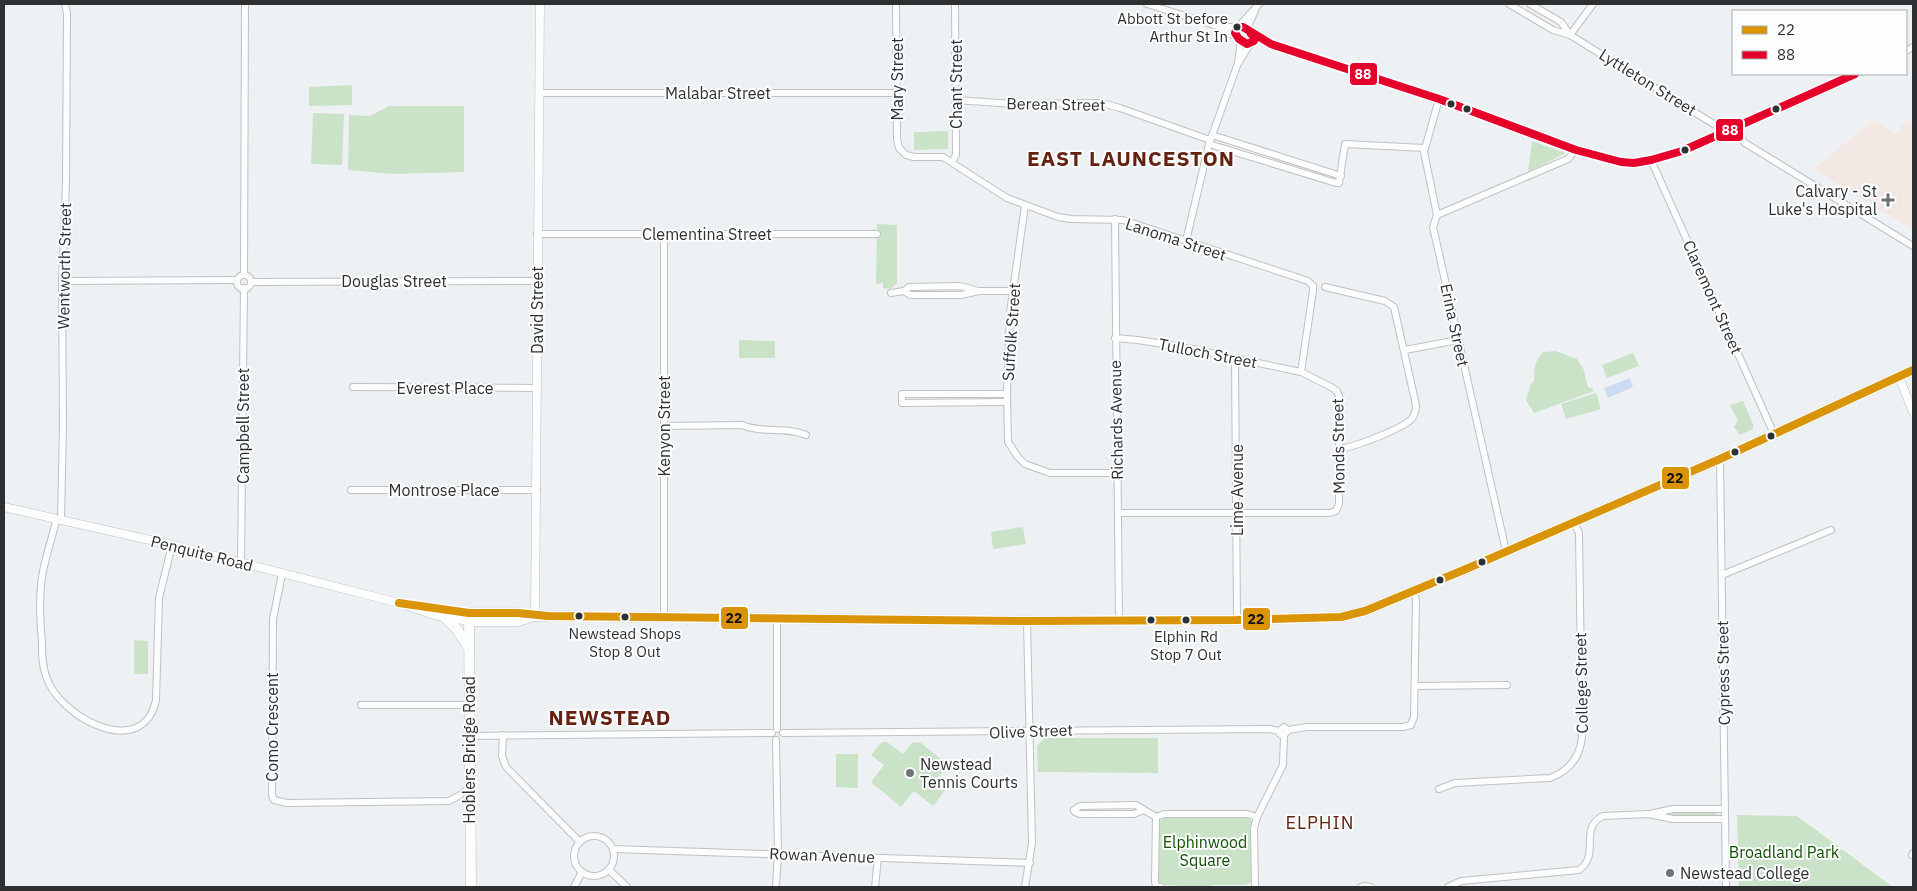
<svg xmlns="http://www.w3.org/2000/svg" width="1917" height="891" font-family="'IBM Plex Sans',sans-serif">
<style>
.medical{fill:#f4e8e4}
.green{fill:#cae3c8}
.water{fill:#cbdbf1}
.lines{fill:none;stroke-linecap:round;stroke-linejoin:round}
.minor-casing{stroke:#bfc1c3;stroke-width:8}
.tertiary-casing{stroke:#bfc1c3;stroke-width:9}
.trunk-casing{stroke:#bfc1c3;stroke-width:11}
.minor{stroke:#fcfdfd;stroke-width:6}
.tertiary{stroke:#fcfdfd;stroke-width:8}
.trunk{stroke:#fcfdfd;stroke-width:10}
.bus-1-casing{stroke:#fcfdfe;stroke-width:11}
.bus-2-casing{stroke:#fcfdfe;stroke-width:11}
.bus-1{stroke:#d99408;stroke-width:8}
.bus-2{stroke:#e4002b;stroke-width:8}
.bus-dot{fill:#2e3032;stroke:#fcfdfe;stroke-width:2}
.poi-dot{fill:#717476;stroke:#fcfdfe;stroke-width:2}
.labels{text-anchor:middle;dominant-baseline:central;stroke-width:4;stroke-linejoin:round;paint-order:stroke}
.bus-label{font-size:15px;fill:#2e3032;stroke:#fcfdfe}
.street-label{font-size:16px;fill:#2e3032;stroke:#fcfdfe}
.poi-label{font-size:16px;fill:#2e3032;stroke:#fcfdfe;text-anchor:start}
.park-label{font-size:16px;fill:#125101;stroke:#fcfdfe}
.neighbourhood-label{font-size:18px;letter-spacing:1px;fill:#652210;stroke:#fcfdfe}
.district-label{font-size:21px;font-weight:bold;letter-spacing:1px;fill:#652210;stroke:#fcfdfe}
.line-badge{stroke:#fcfdfe;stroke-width:2}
.badge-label{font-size:14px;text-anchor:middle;font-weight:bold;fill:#fff}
.pale-badge-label{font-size:14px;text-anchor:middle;font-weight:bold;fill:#111}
</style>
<rect width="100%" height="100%" fill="#eef1f4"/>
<path class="medical" d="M1906 119 1913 125V230L1813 169 1874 120 1896 134Z"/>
<g class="green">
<path d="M352 85V105L309 106V87Z"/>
<path d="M389 106H464V172L392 174 348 170 349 115 370 116Z"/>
<path d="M313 113 344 114 342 165 311 164Z"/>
<path d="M948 131V149L914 150V132Z"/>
<path d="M1532 141 1566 153 1528 172Z"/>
<path d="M877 224 897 225V283L890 289 883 288V283L876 284Z"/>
<path d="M739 340 775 341V358H739Z"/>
<path d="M1556 351 1577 359 1583 368 1588 387 1592 388 1594 391 1534 413 1526 400 1530 386 1534 381C1534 368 1534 362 1543 352Z"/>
<path d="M1633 353 1639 366 1607 378 1602 365Z"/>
<path d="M1596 393 1601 409 1566 419 1561 404Z"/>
<path d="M1743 401 1753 424V429L1740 435 1734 427 1738 420 1730 405Z"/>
<path d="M1023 527 1026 544 993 549 991 532Z"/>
<path d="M134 640 148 641V674H134Z"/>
<path d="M1044 738H1158V773L1038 772 1037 746Z"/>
<path d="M882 742H887L903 754 913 742 921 743 948 765 936 780 946 789 933 806 914 791 901 807 871 782 884 765 871 755Z"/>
<path d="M836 754H858V788L836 787Z"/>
<path d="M1697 811 1714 812 1717 814 1716 816 1671 817 1661 814Z"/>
<path d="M1737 815 1797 816 1893 887H1739Z"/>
<path d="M1166 818H1249L1253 823 1251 882 1246 885H1212L1206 887 1162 885 1159 881V824L1162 819Z"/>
</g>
<path class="water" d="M1630 378 1633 387 1608 398 1604 388Z"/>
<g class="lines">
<g class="minor-casing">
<g id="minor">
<path d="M896 4 897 139 899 148 906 155 914 157H943L1007 198 1058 217 1071 219 1123 220 1308 281 1313 286V291L1301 372"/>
<path d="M1147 4 1220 27H1237"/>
<path d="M1509 4 1553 30 1570 35 1725 131"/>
<path d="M1530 4 1561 22 1570 35"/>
<path d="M1239 26 1259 4"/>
<path d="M1220 27 1229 34 1237 36"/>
<path d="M1248 31V26L1255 11"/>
<path d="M1251 34 1254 37V41L1247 44 1239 39 1235 33 1237 27H1243L1271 44 1439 99 1576 150 1621 162 1634 163 1651 160 1682 151 1855 74"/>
<path d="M1570 35 1593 4"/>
<path d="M1906 51 1913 47"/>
<path d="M1239 62 1250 44"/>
<path d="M540 93H896"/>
<path d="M1439 99 1424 152 1437 215 1433 227 1506 551"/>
<path d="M955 100 1014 104 1102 103 1120 108 1210 140"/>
<path d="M1733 128 1745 143 1913 246"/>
<path d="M1212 135 1341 176"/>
<path d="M1209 144 1336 183H1339L1345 144 1425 148"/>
<path d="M1651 160 1774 434"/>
<path d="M952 162 956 155 955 4"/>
<path d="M1025 205 1010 313 1007 394 1008 442 1018 457 1025 464 1050 473H1117"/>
<path d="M1437 215 1568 159 1576 150"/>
<path d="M1115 219 1119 621"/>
<path d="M537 234H877"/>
<path d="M1186 241 1209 144 1238 63 1241 40"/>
<path d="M244 275 245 4"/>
<circle cx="244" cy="282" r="7"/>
<path d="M62 281 237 280"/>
<path d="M251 282 538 281"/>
<path d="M1325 287 1385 301 1394 307 1416 405C1416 412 1414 418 1408 422 1395 431 1355 447 1339 449"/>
<path d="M904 291 910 295H961L979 291H1012"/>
<path d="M891 293 904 291 909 287 960 286 978 291"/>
<path d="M1115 338 1138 340 1182 347 1301 372 1331 387 1337 391 1339 396V504L1336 511 1330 513H1118"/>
<path d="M1405 350 1458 340"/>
<path d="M1235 359 1237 620"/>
<path d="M353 387 537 388"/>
<path d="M1007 394H902V403L1007 402"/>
<path d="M664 426 742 425C762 434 786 426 806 435"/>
<path d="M1720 459 1726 887"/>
<path d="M351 490H537"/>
<path d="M57 518C52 538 45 558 42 577 39 598 40 621 42 642 42 654 42 665 46 676 58 717 143 762 156 700L159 598 172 545"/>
<path d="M61 519 63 426 62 281 66 183 67 13 65 4"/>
<path d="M241 564 244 288"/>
<path d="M282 574 273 619 272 795 274 800 287 803 449 801 460 795 470 787"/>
<path d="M1722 575 1831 530"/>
<path d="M664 618V234"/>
<path d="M777 618V729"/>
<path d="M1415 686 1507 685"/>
<path d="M361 705H469"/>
<path d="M1288 730 1307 727H1403L1411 725 1414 717 1416 600 1414 591"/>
<path d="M783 733 1269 729 1279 731 1280 734 1284 735 1288 731 1284 727 1279 731"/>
<path d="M503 735 502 756 506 767 580 842"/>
<path d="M469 736 772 733"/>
<path d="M1439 789 1455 783 1550 778C1569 771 1580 757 1582 737L1579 533 1574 522"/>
<path d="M1143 810 1134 814H1080L1075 812 1074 810 1080 806 1136 805 1156 817"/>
<path d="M1650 814 1673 809H1725"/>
<circle cx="594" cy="856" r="20"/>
<path d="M613 849 1030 863"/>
<path d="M1912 855 1913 853"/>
<path d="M609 870 627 887"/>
<path d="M574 887 582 872"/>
<path d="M776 887 778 853 776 740"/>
<path d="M875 887 878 858"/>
<path d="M1025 887 1032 843 1027 621"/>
<path d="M1161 887H1156L1155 881 1156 817 1164 814H1247L1257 817"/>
<path d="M1255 887 1254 828 1257 817 1283 765 1284 735"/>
<path d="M1361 887 1364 886 1371 887"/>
<path d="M1448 887 1461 881 1579 870C1601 855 1578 828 1603 816L1648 814 1673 819H1725"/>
</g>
</g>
<g class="tertiary-casing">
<g id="tertiary">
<path d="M1899 377 1913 412"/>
<path d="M4 507 172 545 399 603 434 615 469 621"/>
<path d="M413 605 469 613"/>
<path d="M535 616 540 4"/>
</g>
</g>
<g class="trunk-casing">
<g id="trunk">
<path d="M444 617 456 628 467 645"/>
<path d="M469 621H518L531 617"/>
<path d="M471 887 469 613H518L535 616 1027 621 1237 620 1341 617 1365 611 1466 569 1720 459 1913 370"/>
</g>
</g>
<use href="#minor" class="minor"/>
<use href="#tertiary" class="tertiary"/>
<use href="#trunk" class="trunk"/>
<g class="bus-1-casing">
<path id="bus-1" d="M399 603 469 613H518L548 616 1027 621 1237 620 1341 617 1365 611 1466 569 1720 459 1913 370"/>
</g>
<g class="bus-2-casing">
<path id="bus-2" d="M1251 34 1254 37V41L1247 44 1239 39 1235 33 1237 27H1243L1271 44 1439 99 1576 150 1621 162 1634 163 1651 160 1682 151 1855 74"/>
</g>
<use href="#bus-1" class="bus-1"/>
<use href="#bus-2" class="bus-2"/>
</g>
<g class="bus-dot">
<circle cx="1237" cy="27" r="4.5"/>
<circle cx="1451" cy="104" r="4.5"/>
<circle cx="1467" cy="109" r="4.5"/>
<circle cx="1776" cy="109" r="4.5"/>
<circle cx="1685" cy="150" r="4.5"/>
<circle cx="1771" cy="436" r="4.5"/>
<circle cx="1735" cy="452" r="4.5"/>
<circle cx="1482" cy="562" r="4.5"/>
<circle cx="1440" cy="580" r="4.5"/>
<circle cx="579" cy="616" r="4.5"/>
<circle cx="625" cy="617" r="4.5"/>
<circle cx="1151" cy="620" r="4.5"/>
<circle cx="1186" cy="620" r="4.5"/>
</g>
<g class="poi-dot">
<path d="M1885.5 192.5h5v5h5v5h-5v5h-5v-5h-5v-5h5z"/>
<circle cx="910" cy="773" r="5"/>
<circle cx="1670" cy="873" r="5"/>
</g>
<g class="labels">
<g class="bus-label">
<text x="1228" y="18" text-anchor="end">Abbott St before<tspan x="1228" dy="18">Arthur St In</tspan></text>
<text x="625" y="633">Newstead Shops<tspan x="625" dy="18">Stop 8 Out</tspan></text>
<text x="1186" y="636">Elphin Rd<tspan x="1186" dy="18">Stop 7 Out</tspan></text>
</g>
<g class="street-label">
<text transform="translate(897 79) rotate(-90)">Mary Street</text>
<text transform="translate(1648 82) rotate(32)">Lyttleton Street</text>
<text transform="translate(956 84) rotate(-90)">Chant Street</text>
<text x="718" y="93">Malabar Street</text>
<text transform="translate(1056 104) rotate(1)">Berean Street</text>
<text x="707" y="234">Clementina Street</text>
<text transform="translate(1176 239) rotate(18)">Lanoma Street</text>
<text transform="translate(64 266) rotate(-89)">Wentworth Street</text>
<text x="394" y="281">Douglas Street</text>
<text transform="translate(1713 297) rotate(66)">Claremont Street</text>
<text transform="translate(537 310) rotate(-90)">David Street</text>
<text transform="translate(1455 325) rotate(78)">Erina Street</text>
<text transform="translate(1011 332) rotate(-86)">Suffolk Street</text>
<text transform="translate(1208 353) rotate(11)">Tulloch Street</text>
<text x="445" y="388">Everest Place</text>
<text transform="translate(1116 420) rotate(-91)">Richards Avenue</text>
<text transform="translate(243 426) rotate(-90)">Campbell Street</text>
<text transform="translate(664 426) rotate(-90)">Kenyon Street</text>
<text transform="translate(1338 446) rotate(-91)">Monds Street</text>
<text x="444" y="490">Montrose Place</text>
<text transform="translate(1237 490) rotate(-90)">Lime Avenue</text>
<text transform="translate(202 553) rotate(14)">Penquite Road</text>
<text transform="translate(1723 673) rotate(-91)">Cypress Street</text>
<text transform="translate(1581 683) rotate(-91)">College Street</text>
<text transform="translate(272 727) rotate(-90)">Como Crescent</text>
<text transform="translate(1031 731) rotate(-2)">Olive Street</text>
<text transform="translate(469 750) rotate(-90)">Hoblers Bridge Road</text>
<text transform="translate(822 855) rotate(2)">Rowan Avenue</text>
</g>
<g class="poi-label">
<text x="1877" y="191" text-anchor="end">Calvary - St<tspan x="1877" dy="18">Luke's Hospital</tspan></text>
<text x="920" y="764">Newstead<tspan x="920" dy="18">Tennis Courts</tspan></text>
<text x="1680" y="873">Newstead College</text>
</g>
<g class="park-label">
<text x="1205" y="842">Elphinwood<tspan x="1205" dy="18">Square</tspan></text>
<text x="1784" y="852">Broadland Park</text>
</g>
<g class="neighbourhood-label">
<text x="1320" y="822">ELPHIN</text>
</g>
<g class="district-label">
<text x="1131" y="158">EAST LAUNCESTON</text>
<text x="610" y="717">NEWSTEAD</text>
</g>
</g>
<g class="line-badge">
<rect x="1349" y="62" width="29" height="24" rx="5" fill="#e4002b"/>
<rect x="1715" y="118" width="29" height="24" rx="5" fill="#e4002b"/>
<rect x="1661" y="466" width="29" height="24" rx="5" fill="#d99408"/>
<rect x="720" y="606" width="29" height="24" rx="5" fill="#d99408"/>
<rect x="1242" y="607" width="29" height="24" rx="5" fill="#d99408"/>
</g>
<g class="badge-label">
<text x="1363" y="79">88</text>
<text x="1730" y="135">88</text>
</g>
<g class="pale-badge-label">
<text x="1675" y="483">22</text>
<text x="734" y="623">22</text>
<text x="1256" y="624">22</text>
</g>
<rect width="1917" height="891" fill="none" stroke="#2e3032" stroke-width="10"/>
<rect x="1732" y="10" width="175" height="65" fill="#fcfdfe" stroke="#aaabac"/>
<rect x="1742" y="26" width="25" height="8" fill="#d99408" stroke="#aaabac"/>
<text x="1777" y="35" font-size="15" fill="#2e3032">22</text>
<rect x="1742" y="51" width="25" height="8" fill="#e4002b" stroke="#aaabac"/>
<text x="1777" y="60" font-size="15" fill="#2e3032">88</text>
</svg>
